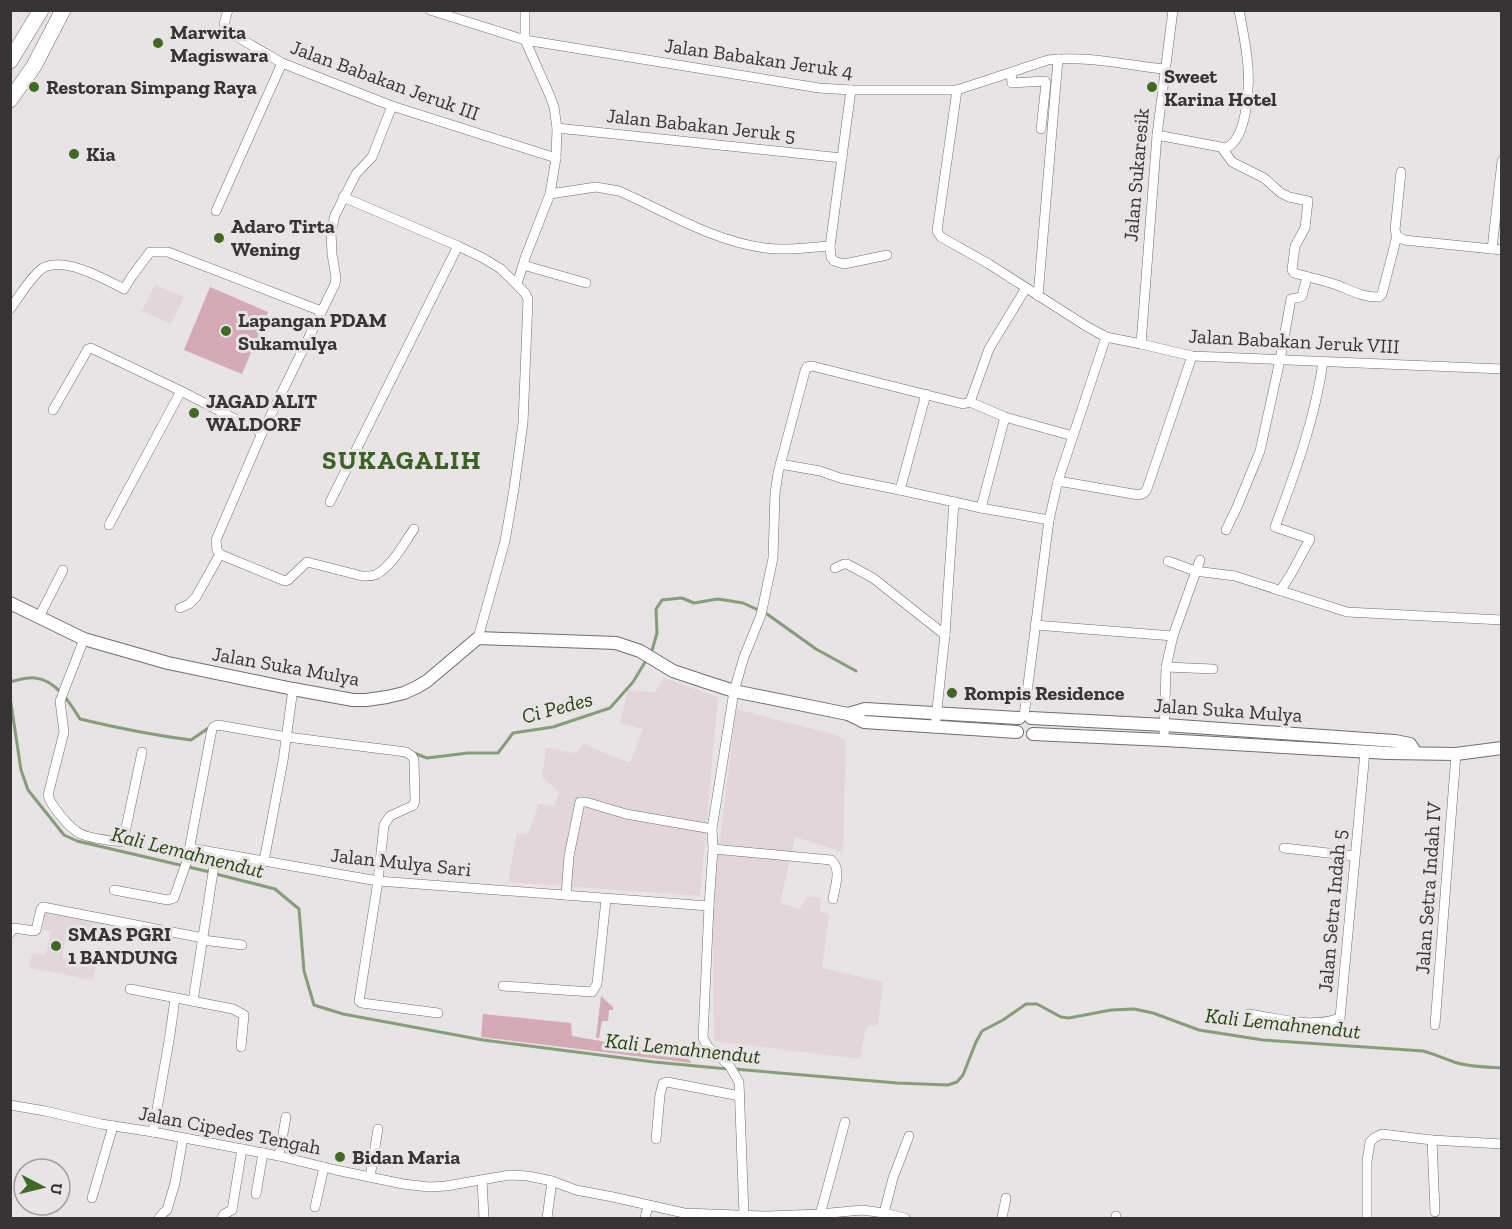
<svg xmlns="http://www.w3.org/2000/svg" width="1512" height="1229" font-family="'Zilla Slab',serif">
<style>
.built{fill:#e3d6da}
.green{fill:#d4aab6}
.lines{fill:none;stroke-linecap:round;stroke-linejoin:round}
.stream{stroke:#869d79;stroke-width:3}
.minor-casing{stroke:#716d6e;stroke-width:10}
.tertiary-casing{stroke:#716d6e;stroke-width:14}
.trunk-casing{stroke:#716d6e;stroke-width:16}
.minor{stroke:#fff;stroke-width:9}
.tertiary{stroke:#fff;stroke-width:12}
.trunk{stroke:#fff;stroke-width:15}
.poi-dot{fill:#406924;stroke:#e8e3e4;stroke-width:2}
.labels{text-anchor:middle;dominant-baseline:central;stroke-width:6;stroke-linejoin:round;paint-order:stroke}
.poi-label{font-size:20px;font-weight:bold;fill:#363435;stroke:#e8e3e4;text-anchor:start}
.street-label{font-size:20px;fill:#363435;stroke:#e8e3e4}
.water-label{font-size:21px;font-style:italic;fill:#26440f;stroke:#e8e3e4}
.district-label{font-size:26px;font-weight:bold;letter-spacing:1.5px;fill:#3c6124;stroke:#e8e3e4}
</style>
<rect width="100%" height="100%" fill="#e8e3e4"/>
<g class="built">
<path d="M155 285 184 297 171 324 142 311Z"/>
<path d="M663 678 718 697 700 896 508 882 517 833 528 834 539 804 554 806 559 792 542 777 546 748 576 753 584 744 630 763 643 729 620 723 628 689 655 693Z"/>
<path d="M736 709 832 734 846 740 843 852 795 837 780 903 800 909 807 896 821 898 820 911 829 914 822 968 883 982 878 1024 866 1027 860 1059 714 1041 713 899Z"/>
<path d="M46 912 104 923 101 940 66 934 62 958 96 964 93 980 29 968 32 953 46 955 51 931 43 930Z"/>
</g>
<g class="green">
<path d="M210 287 268 312 242 374 184 350Z"/>
<path d="M601 996 613 1007V1010H609L608 1021H602L599 1038H596Z"/>
<path d="M483 1014 571 1023 572 1036 606 1042 607 1044 680 1051 692 1063 481 1037Z"/>
</g>
<g class="lines">
<g class="stream">
<path d="M651 654 657 633 656 609 662 600 682 598 694 603 718 599 743 603 767 614 816 649 856 671"/>
<path d="M10 682C18 680 27 677 35 678 56 680 70 703 80 719 117 728 153 735 191 740L210 727"/>
<path d="M10 697 21 770 28 790 64 835 77 841 210 872"/>
<path d="M414 753 427 758 468 753H498L513 733 553 727 610 708 633 682 647 659"/>
<path d="M216 874 275 889 299 909 304 971 314 1005 343 1014 483 1040 654 1062 728 1069"/>
<path d="M734 1069 897 1083 948 1085 957 1082 963 1075 976 1042 982 1031 1003 1020 1026 1004H1037L1061 1017 1069 1018 1111 1010 1134 1009 1153 1013 1199 1030 1263 1040 1423 1051C1434 1054 1443 1058 1454 1062 1469 1067 1486 1067 1502 1068"/>
</g>
<g class="minor-casing">
<g id="minor">
<path d="M228 10 224 24 229 32 282 63 392 106 556 158"/>
<path d="M430 10 525 40 819 88 851 90H957L1048 60C1086 55 1126 65 1164 69"/>
<path d="M1011 73 1012 83 1045 81 1046 83 1041 129"/>
<path d="M957 90 937 231 941 237 989 264 1086 326 1106 337 1141 344 1192 356 1502 369"/>
<path d="M392 106 372 157 356 174 335 215 331 232 332 254 336 278 335 284 262 433 216 540 217 550 220 554 224 556 285 581 288 580 307 562 362 576C367 576 372 577 377 574 393 565 404 543 414 529"/>
<path d="M557 128 842 158"/>
<path d="M1157 135 1226 148C1249 138 1250 79 1247 57 1245 41 1242 26 1239 10"/>
<path d="M1222 148 1232 162 1264 178 1281 193 1289 197 1308 201 1305 228 1295 246 1292 270 1294 273C1308 277 1323 280 1337 285 1350 290 1364 298 1379 297L1382 294 1397 236"/>
<path d="M1401 172 1395 230 1397 236 1404 240 1502 250"/>
<path d="M550 194 596 187 619 191C667 212 712 241 765 248 786 251 809 247 830 246L851 90"/>
<path d="M343 197 458 246 483 258 501 269 525 293 528 299 523 423 514 489 505 541 478 638"/>
<path d="M216 211 282 63"/>
<path d="M830 246 831 257 834 261 844 264 887 255"/>
<path d="M1492 249 1502 161"/>
<path d="M523 265 586 283"/>
<path d="M517 284 525 258 550 194 556 158 557 128 554 107 550 96 525 40V10"/>
<path d="M1038 296 1058 59"/>
<path d="M10 309C19 297 31 276 43 268 64 256 105 279 124 289L132 276 150 252H168L321 311"/>
<path d="M1141 344 1157 135 1173 10"/>
<path d="M926 394 900 490 981 508 1049 520"/>
<path d="M970 402 1005 417 1073 436"/>
<path d="M53 410 88 349 91 348 181 391 262 433"/>
<path d="M780 464 820 471 840 478 900 490"/>
<path d="M1058 481 1139 495 1144 493 1147 489 1192 356"/>
<path d="M330 502 458 246"/>
<path d="M981 508 1005 417"/>
<path d="M109 525 181 391"/>
<path d="M1226 530 1237 507 1260 451 1280 360 1291 299C1295 297 1299 299 1302 296L1307 277"/>
<path d="M1168 561 1195 571 1235 576 1347 612 1502 620"/>
<path d="M835 568 844 564H847L873 578 945 635"/>
<path d="M1280 591 1291 574 1310 539 1275 527C1295 473 1315 419 1323 362"/>
<path d="M180 608 189 604 196 597 220 554"/>
<path d="M39 617 63 570"/>
<path d="M1035 625 1173 636"/>
<path d="M84 639 60 701 64 732 48 795C50 805 71 830 81 834 90 838 113 841 123 842L142 752"/>
<path d="M1166 667 1213 669"/>
<path d="M293 689 283 761 264 861 378 881 709 906"/>
<path d="M1024 716 1049 520 1058 481 1106 337"/>
<path d="M935 728 945 635 954 502"/>
<path d="M1164 740 1166 667 1173 636 1200 560"/>
<path d="M190 848 264 861"/>
<path d="M1284 848 1354 856"/>
<path d="M713 849 831 860C842 869 835 886 833 899"/>
<path d="M114 890 168 900 174 898 187 861 211 734 213 727 218 725 287 737 406 752 412 756 414 760 415 800 414 804 412 806 390 816 384 825 378 881 359 1001 362 1003 438 1013"/>
<path d="M566 895 569 856 580 802H586L626 814 712 829"/>
<path d="M10 933 14 928 34 931 36 930 41 909 43 907 203 938"/>
<path d="M203 940 242 945"/>
<path d="M503 986 592 992 597 984 606 899"/>
<path d="M130 989 233 1009 244 1015 241 1047"/>
<path d="M193 1001 216 853"/>
<path d="M1249 1014C1277 1018 1312 1029 1340 1018L1365 752"/>
<path d="M1435 1025 1456 754"/>
<path d="M10 1105 45 1111 101 1124 153 1132 279 1156 336 1170 403 1184 429 1187 446 1186 510 1175 528 1176 552 1181 576 1190 613 1197 684 1213 767 1216 820 1214 862 1210 884 1213 905 1218"/>
<path d="M153 1132 170 1035 175 998"/>
<path d="M656 1139 660 1095 663 1083 667 1082 740 1096"/>
<path d="M1432 1140 1435 1212"/>
<path d="M279 1156 286 1117"/>
<path d="M370 1177 378 1129"/>
<path d="M482 1180 484 1218"/>
<path d="M256 1194 263 1153"/>
<path d="M92 1198 113 1126"/>
<path d="M315 1207 324 1167"/>
<path d="M884 1213 893 1178 909 1136"/>
<path d="M820 1214 826 1193 845 1122"/>
<path d="M744 1215 739 1082 729 1065 708 1047 703 1038 709 906 713 849 712 829 734 691 744 657 761 615 773 558 775 494 778 473 805 371 807 367 812 366 963 404 970 402 989 349 1026 288"/>
<path d="M159 1218 163 1213 167 1210 175 1183 183 1138"/>
<path d="M222 1218 224 1214 232 1210 242 1149"/>
<path d="M547 1218 552 1181"/>
<path d="M645 1218 648 1206"/>
<path d="M1002 1218 1006 1198"/>
<path d="M1116 1218V1216"/>
<path d="M1367 1218V1161L1370 1142 1374 1138 1382 1134 1432 1140 1502 1144"/>
</g>
</g>
<g class="tertiary-casing">
<g id="tertiary">
<path d="M10 603 84 639 168 663 293 689 353 700H366L387 697 404 693 417 687 427 681 478 638 616 643 640 651 673 671 706 682 734 691 848 714 864 722 1017 732"/>
<path d="M848 714 865 709 1019 718"/>
<path d="M1031 718 1165 725 1395 741 1410 744 1416 753"/>
<path d="M1033 734 1164 740 1388 753 1456 754 1502 748"/>
</g>
</g>
<g class="trunk-casing">
<g id="trunk">
<path d="M10 61 41 10"/>
<path d="M10 100 34 66 63 10"/>
</g>
</g>
<use href="#minor" class="minor"/>
<use href="#tertiary" class="tertiary"/>
<use href="#trunk" class="trunk"/>
</g>
<g class="poi-dot">
<circle cx="158" cy="43" r="6"/>
<circle cx="34" cy="87" r="6"/>
<circle cx="1152" cy="87" r="6"/>
<circle cx="74" cy="154" r="6"/>
<circle cx="219" cy="238" r="6"/>
<circle cx="226" cy="331" r="6"/>
<circle cx="194" cy="413" r="6"/>
<circle cx="952" cy="693" r="6"/>
<circle cx="56" cy="946" r="6"/>
<circle cx="340" cy="1157" r="6"/>
</g>
<g class="labels">
<g class="poi-label">
<text x="170" y="32">Marwita<tspan x="170" dy="23">Magiswara</tspan></text>
<text x="1164" y="76">Sweet<tspan x="1164" dy="23">Karina Hotel</tspan></text>
<text x="46" y="87">Restoran Simpang Raya</text>
<text x="86" y="154">Kia</text>
<text x="231" y="226">Adaro Tirta<tspan x="231" dy="23">Wening</tspan></text>
<text x="238" y="320">Lapangan PDAM<tspan x="238" dy="23">Sukamulya</tspan></text>
<text x="206" y="401">JAGAD ALIT<tspan x="206" dy="23">WALDORF</tspan></text>
<text x="964" y="693">Rompis Residence</text>
<text x="68" y="934">SMAS PGRI<tspan x="68" dy="23">1 BANDUNG</tspan></text>
<text x="352" y="1157">Bidan Maria</text>
</g>
<g class="street-label">
<text transform="translate(759 58) rotate(8)">Jalan Babakan Jeruk 4</text>
<text transform="translate(385 80) rotate(20)">Jalan Babakan Jeruk III</text>
<text transform="translate(701 125) rotate(6)">Jalan Babakan Jeruk 5</text>
<text transform="translate(1136 175) rotate(-85)">Jalan Sukaresik</text>
<text transform="translate(1294 341) rotate(3)">Jalan Babakan Jeruk VIII</text>
<text transform="translate(286 666) rotate(10)">Jalan Suka Mulya</text>
<text transform="translate(1228 710) rotate(4)">Jalan Suka Mulya</text>
<text transform="translate(401 862) rotate(6)">Jalan Mulya Sari</text>
<text transform="translate(1428 888) rotate(-86)">Jalan Setra Indah IV</text>
<text transform="translate(1332 911) rotate(-85)">Jalan Setra Indah 5</text>
<text transform="translate(230 1130) rotate(11)">Jalan Cipedes Tengah</text>
</g>
<g class="water-label">
<text transform="translate(557 707) rotate(-15)">Ci Pedes</text>
<text transform="translate(188 852) rotate(14)">Kali Lemahnendut</text>
<text transform="translate(1283 1023) rotate(6)">Kali Lemahnendut</text>
<text transform="translate(683 1048) rotate(6)">Kali Lemahnendut</text>
</g>
<g class="district-label">
<text x="402" y="460">SUKAGALIH</text>
</g>
</g>
<rect width="1512" height="1229" fill="none" stroke="#363435" stroke-width="24"/>
<g transform="translate(42 1187) rotate(97)"><circle r="28" fill="#e8e3e4" stroke="#a19d9e" stroke-width="1.5"/>
<path d="M0-4.5L10 22L0 15L-10 22Z" fill="#406924"/>
<text y="-9" font-size="16" font-weight="bold" text-anchor="middle" fill="#363435">U</text>
</g>
</svg>
